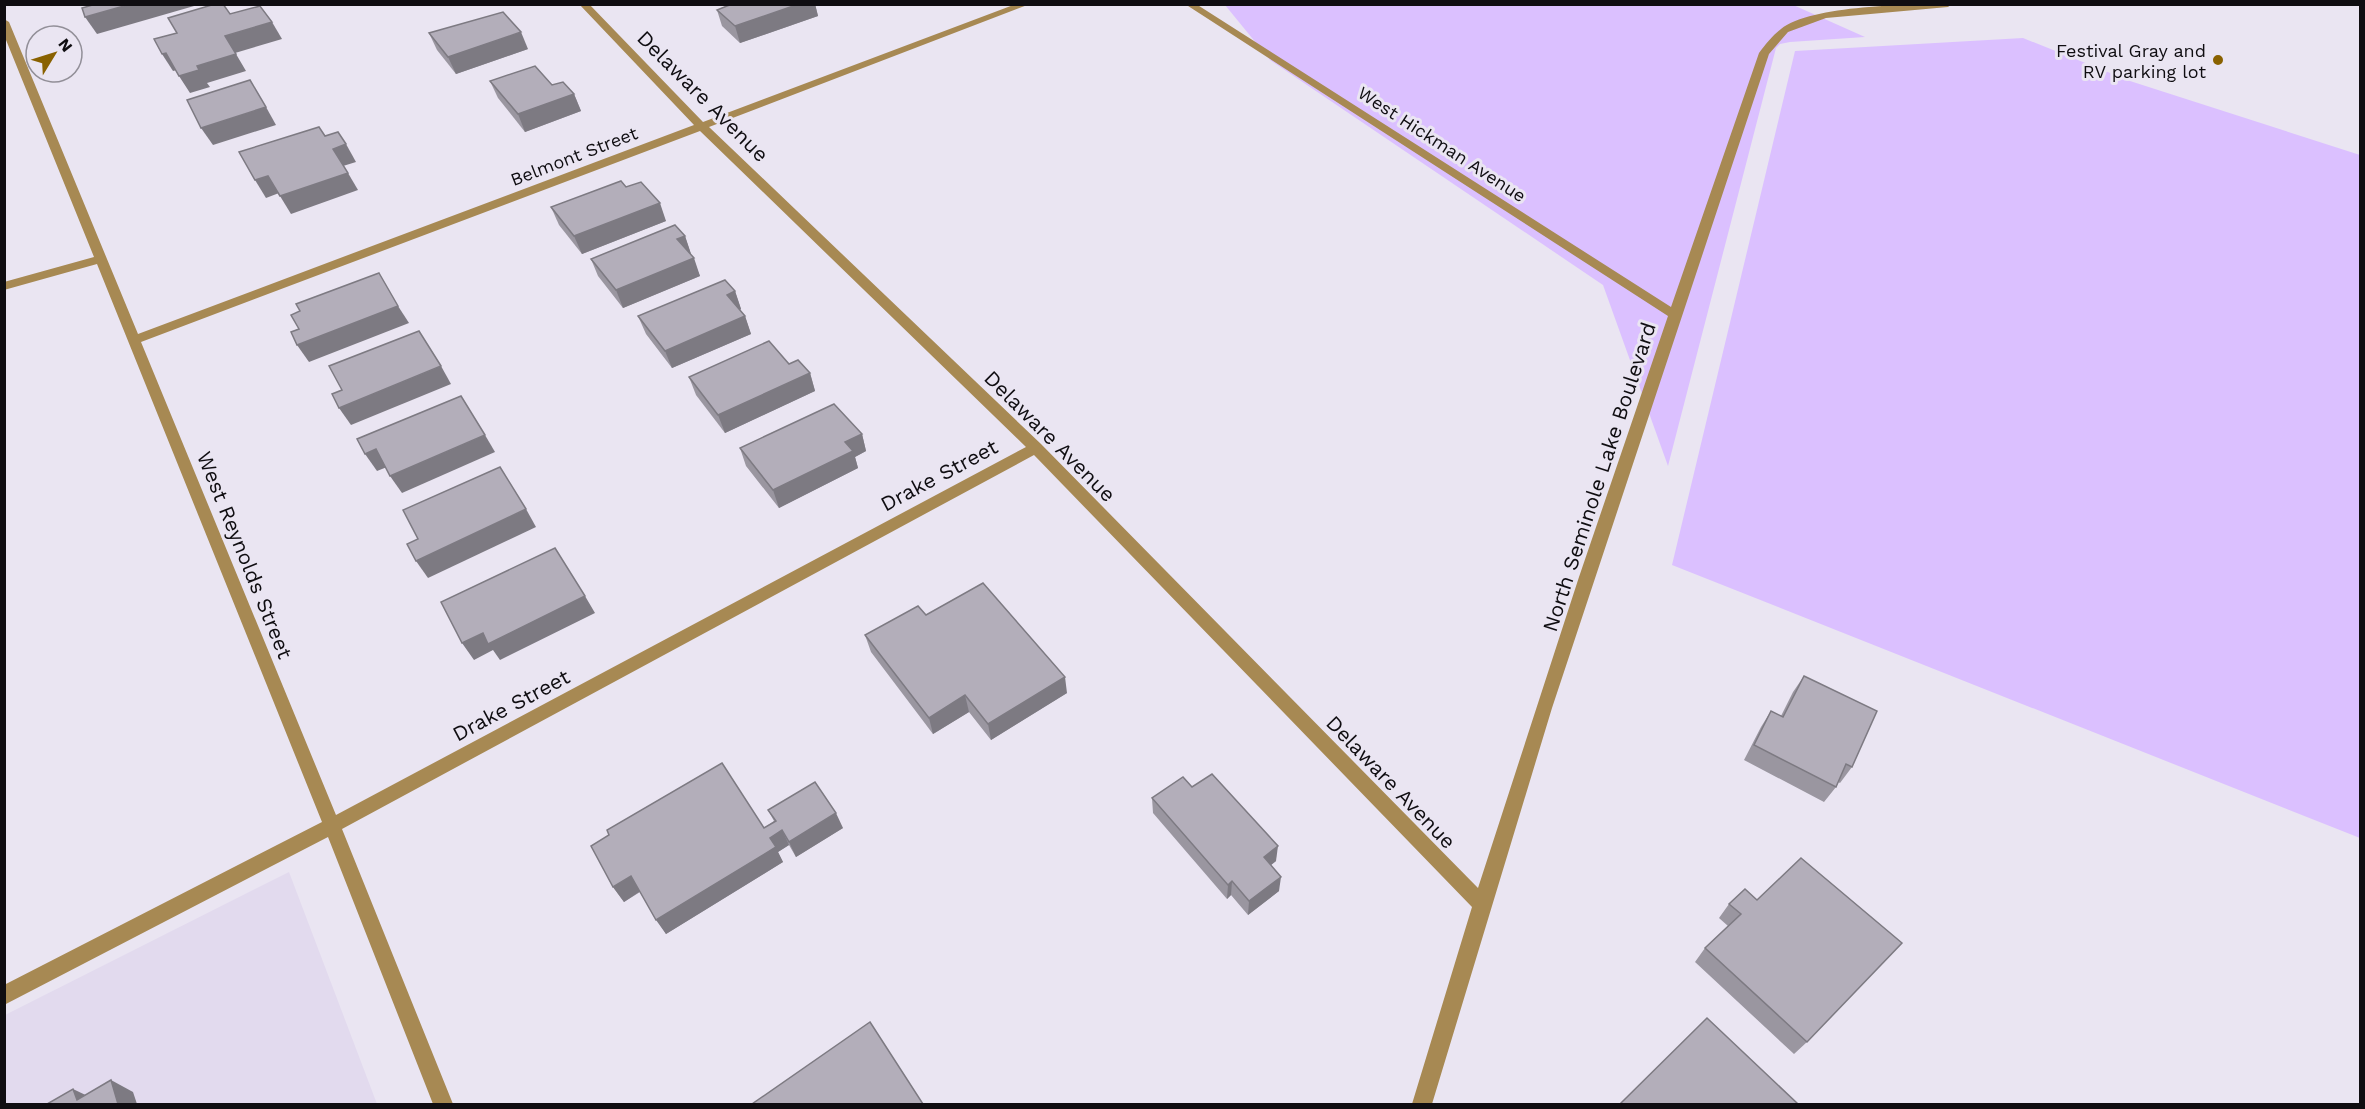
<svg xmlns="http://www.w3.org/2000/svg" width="2365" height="1109" font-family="'Work Sans',sans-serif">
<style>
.built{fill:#e2daee}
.green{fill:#dbc0ff}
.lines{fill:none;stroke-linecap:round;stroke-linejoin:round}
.minor{fill:#a78953;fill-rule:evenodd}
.wall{fill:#9a96a0}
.shaded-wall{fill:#7d7a82}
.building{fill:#b3aeba;stroke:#7d7a82;stroke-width:1.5}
.poi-dot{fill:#896100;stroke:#eae5f2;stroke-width:2}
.labels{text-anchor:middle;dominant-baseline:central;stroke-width:6;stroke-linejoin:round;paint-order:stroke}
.far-poi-label{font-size:18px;fill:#0f0d11;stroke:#eae5f2;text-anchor:end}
.far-street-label{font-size:18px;fill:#0f0d11;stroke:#eae5f2}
.street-label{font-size:21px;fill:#0f0d11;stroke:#eae5f2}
</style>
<rect width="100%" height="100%" fill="#eae5f2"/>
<path class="built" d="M289 872 377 1104H5V1015Z"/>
<g class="green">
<path d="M1791 4 1865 37 1790 42 1780 44 1776 48 1668 466 1603 285 1270 60 1225 5Z"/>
<path d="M2023 38 2130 81 2360 155V838L1672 565 1795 51Z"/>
</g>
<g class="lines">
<path class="minor" d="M579 4H589L703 122 1016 4H1030L709 127 1041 444 1478 888 1579 577 1668 316 1185 4H1196L1671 307 1759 53C1765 45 1773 35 1781 29 1811 5 1912 4 1952 4L1948 7 1826 18 1788 32 1769 54 1552 708 1432 1104H1412L1472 907 1034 455 342 829 453 1104H433L328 837 4 1005V985L322 822 97 264 4 290V282L94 257 4 35V19L9 22 138 334 694 125ZM700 131 1026 447 336 815 141 342Z"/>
</g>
<g class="wall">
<path d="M730 4H815L818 16 740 43 722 26 717 10Z"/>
<path d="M429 33 528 49 456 74 437 50Z"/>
<path d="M490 81 552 85 574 94 581 111 525 132 498 98Z"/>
<path d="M626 187 666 221 582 254 559 225 551 207Z"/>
<path d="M685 236 691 254H690L700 276 623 308 598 276 591 259Z"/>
<path d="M735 291 741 309 740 310 745 316 751 334 672 368 646 334 638 316Z"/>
<path d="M789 364 810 373 815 391 725 433 696 395 689 377Z"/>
<path d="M862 434 866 451 855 457 858 468 779 508 746 466 740 448Z"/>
<path d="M926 615 1067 693 991 740 969 712 933 734 871 652 865 635Z"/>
<path d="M1804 676 1852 767 1840 783 1838 782 1836 787 1824 802 1744 760 1761 727 1771 711 1781 716 1793 692Z"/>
<path d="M1192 787 1276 861 1271 865 1279 891 1248 915 1231 895 1227 899 1153 813 1152 798Z"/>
<path d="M768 810 843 828 796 857 789 845 778 852 783 862 666 934 640 892 624 902 613 887 764 828 774 821Z"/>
<path d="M1745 889 1807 1042 1794 1054 1695 962 1705 948 1728 926 1719 918 1729 904Z"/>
</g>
<g class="shaded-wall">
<path d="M131 4H201L97 34 85 17Z"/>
<path d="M799 4H815L818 16 740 43 735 26Z"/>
<path d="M272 22 282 39 235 53 225 36Z"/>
<path d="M521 32 528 49 456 74 448 57Z"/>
<path d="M166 53 177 70 173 71 162 54Z"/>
<path d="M236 54 246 71 207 83 210 87 190 93 179 76 197 66Z"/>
<path d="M574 94 581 111 525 132 518 114Z"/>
<path d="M266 107 276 125 213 145 201 128Z"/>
<path d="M346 144 356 162 343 166 333 149Z"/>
<path d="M348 173 358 190 291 214 280 196Z"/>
<path d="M268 176 279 193 266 198 255 180Z"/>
<path d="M660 203 666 221 582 254 574 236Z"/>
<path d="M685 236 691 254 683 257 677 239Z"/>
<path d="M694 258 700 276 623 308 616 290Z"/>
<path d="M735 291 741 309 733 313 727 295Z"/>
<path d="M398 306 409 323 309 362 297 345Z"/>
<path d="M745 316 751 334 672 368 665 351Z"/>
<path d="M441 366 451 384 351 425 339 408Z"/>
<path d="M810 373 815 391 725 433 718 415Z"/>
<path d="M862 434 866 451 855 457 858 468 779 508 773 490 845 442Z"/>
<path d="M485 435 495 452 402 493 390 476Z"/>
<path d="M376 449 387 467 377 471 365 454Z"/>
<path d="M526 509 536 527 428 578 416 561Z"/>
<path d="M585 596 595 613 500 660 493 650 474 660 462 643 483 633Z"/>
<path d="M1065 677 1067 693 991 740 988 724Z"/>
<path d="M965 695 969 712 933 734 929 718Z"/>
<path d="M836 813 843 828 796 857 789 842Z"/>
<path d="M782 830 789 845 778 852 783 862 666 934 656 920 770 838Z"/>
<path d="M1278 846 1276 861 1262 872 1264 857Z"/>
<path d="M631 876 642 890 624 902 613 887Z"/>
<path d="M1281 877 1279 891 1248 915 1249 901Z"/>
<path d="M1232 881 1231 895 1227 899 1228 885Z"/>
<path d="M111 1080 133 1092 137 1104H118Z"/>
<path d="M73 1089 96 1100H77Z"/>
</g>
<g class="building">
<path d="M96 4H131L85 17 82 8Z"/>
<path d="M215 4H223L230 14 260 6 272 22 225 36 236 54 197 66 199 70 179 76 166 53 162 54 154 39 177 33 168 18Z"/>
<path d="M732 4H799L735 26 717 10Z"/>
<path d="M503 12 521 32 448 57 429 33Z"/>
<path d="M535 66 552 85 563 82 574 94 518 114 490 81Z"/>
<path d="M250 80 266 107 201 128 187 100Z"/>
<path d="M319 127 325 136 338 132 346 144 333 149 348 173 280 196 268 176 255 180 239 152Z"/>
<path d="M621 181 626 187 641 182 660 203 574 236 551 207Z"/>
<path d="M675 225 685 236 677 239 694 258 616 290 591 259Z"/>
<path d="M379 273 398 306 297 345 291 332 299 329 291 315 300 311 296 304Z"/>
<path d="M725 280 735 291 727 295 745 316 665 351 638 316Z"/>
<path d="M419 331 441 366 339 408 332 394 342 390 329 366Z"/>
<path d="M769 341 789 364 798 360 810 373 718 415 689 377Z"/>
<path d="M461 396 485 435 390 476 376 449 365 454 357 439Z"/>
<path d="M834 404 862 434 845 442 853 451 773 490 740 448Z"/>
<path d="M500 467 526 509 416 561 407 544 418 539 403 510Z"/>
<path d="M555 548 585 596 488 644 483 633 462 643 441 602Z"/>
<path d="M983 583 1065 677 988 724 965 695 929 718 865 635 918 606 926 615Z"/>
<path d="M1804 676 1877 711 1852 767 1846 764 1836 787 1754 745 1771 711 1783 717Z"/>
<path d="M722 763 764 828 776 821 768 810 815 782 836 813 789 842 782 830 770 838 776 847 656 920 631 876 613 887 591 846 609 835 607 830Z"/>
<path d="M1212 774 1278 846 1264 857 1281 877 1249 901 1232 881 1228 885 1152 798 1183 777 1192 787Z"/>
<path d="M1801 858 1902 943 1807 1042 1705 948 1741 914 1729 904 1745 889 1757 900Z"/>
<path d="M1707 1018 1798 1104H1620Z"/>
<path d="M870 1022 923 1104H752Z"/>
<path d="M111 1080 118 1104H47L73 1089 77 1100Z"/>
</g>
<circle class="poi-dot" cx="2218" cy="60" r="6"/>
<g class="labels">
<g class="far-poi-label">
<text x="2206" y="50">Festival Gray and<tspan x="2206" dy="21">RV parking lot</tspan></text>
</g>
<g class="far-street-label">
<text transform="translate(1442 144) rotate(33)">West Hickman Avenue</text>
<text transform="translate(574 156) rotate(-21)">Belmont Street</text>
</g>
<g class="street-label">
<text transform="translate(703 96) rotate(45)">Delaware Avenue</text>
<text transform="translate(1050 436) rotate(45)">Delaware Avenue</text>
<text transform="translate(939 475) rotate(-28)">Drake Street</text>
<text transform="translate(1599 477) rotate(-72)">North Seminole Lake Boulevard</text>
<text transform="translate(245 555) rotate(68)">West Reynolds Street</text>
<text transform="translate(511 705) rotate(-28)">Drake Street</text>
<text transform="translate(1391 782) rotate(46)">Delaware Avenue</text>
</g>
</g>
<rect width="2365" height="1109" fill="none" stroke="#0f0d11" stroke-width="12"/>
<g transform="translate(54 54) rotate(52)"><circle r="28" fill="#eae5f2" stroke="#928f98" stroke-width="1.5"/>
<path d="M0-4.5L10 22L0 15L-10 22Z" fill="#896100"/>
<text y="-9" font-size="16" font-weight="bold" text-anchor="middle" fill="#0f0d11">N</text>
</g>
</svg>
